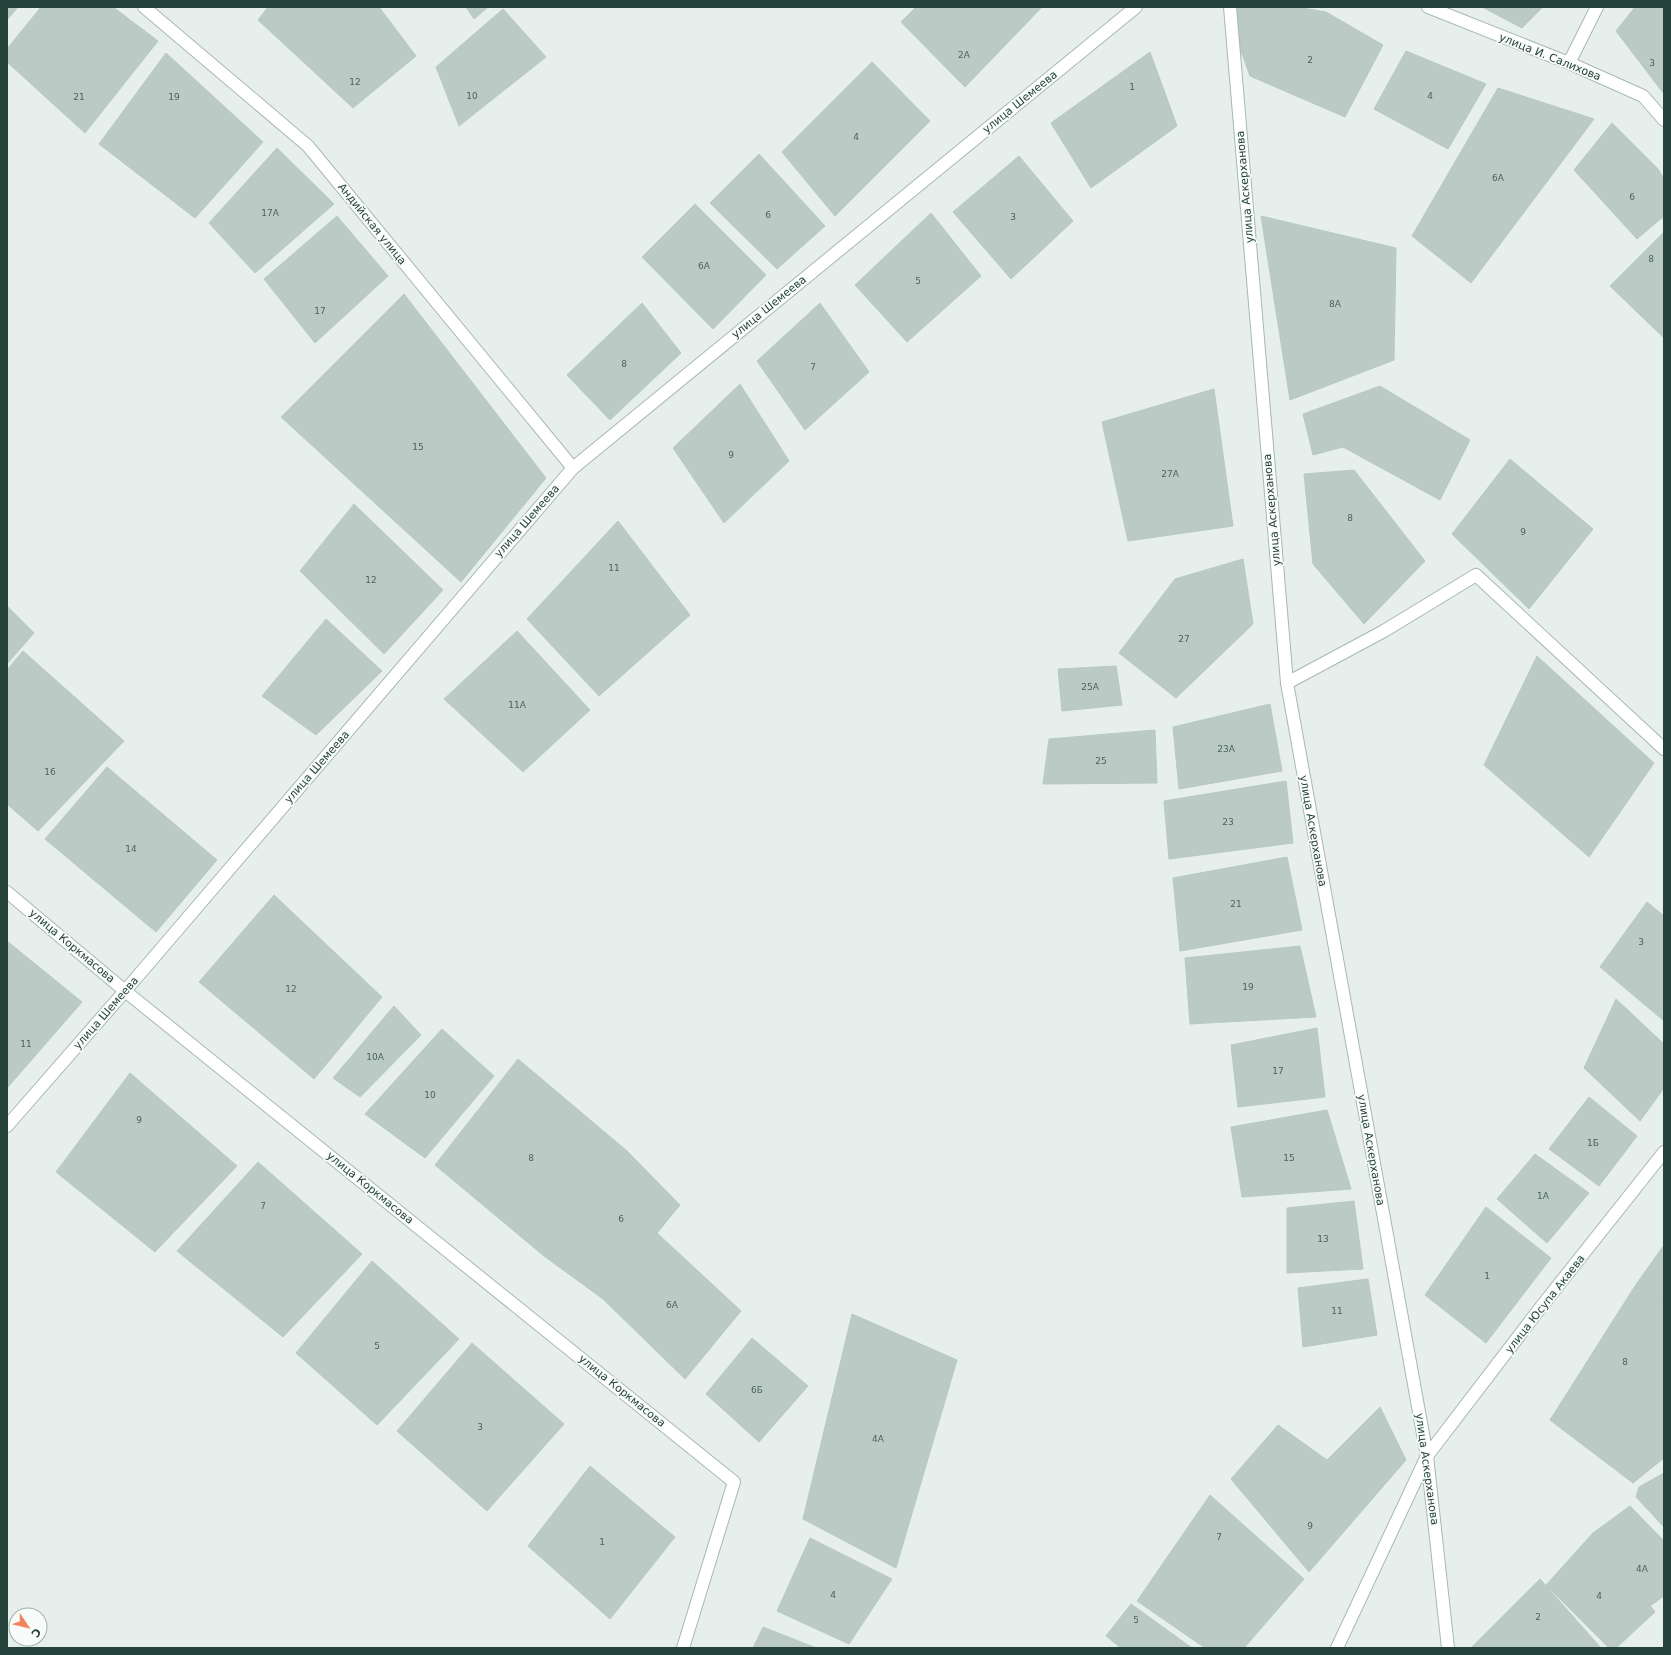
<svg xmlns="http://www.w3.org/2000/svg" width="1671" height="1655" font-family="'DejaVu Sans',sans-serif">
<style>
.building{fill:#bbcac4;stroke:#b8c9c2}
.lines{fill:none;stroke-linecap:round;stroke-linejoin:round}
.minor-casing{stroke:#a8b8b2;stroke-width:14}
.minor{stroke:#fff;stroke-width:12}
.labels{text-anchor:middle;dominant-baseline:central;stroke-width:3.5;stroke-linejoin:round;paint-order:stroke}
.number-label{font-size:9px;fill:#4a645c}
.street-label{font-size:11px;fill:#24423a;stroke:#f7fbf9}
</style>
<rect width="100%" height="100%" fill="#e6efeb"/>
<g class="building">
<path d="M7 7H18L7 20Z"/>
<path d="M41 7H113L158 41 85 133 7 62V49Z"/>
<path d="M268 7H379L416 56 353 108 258 20Z"/>
<path d="M466 7H488L474 19Z"/>
<path d="M916 7H1042L965 87 901 22Z"/>
<path d="M1236 7H1297L1326 12 1383 45 1345 117 1250 76 1232 26Z"/>
<path d="M1482 7H1543L1522 28Z"/>
<path d="M1635 7H1664V94L1616 31Z"/>
<path d="M503 9 546 57 459 126 436 67Z"/>
<path d="M1406 51 1486 84 1448 149 1374 109Z"/>
<path d="M1150 52 1177 126 1091 188 1051 123Z"/>
<path d="M166 53 263 142 195 218 99 144Z"/>
<path d="M872 62 930 121 835 216 782 152Z"/>
<path d="M1498 88 1594 119 1471 283 1412 236Z"/>
<path d="M1612 123 1658 169 1664 179V216L1637 239 1574 170Z"/>
<path d="M277 148 334 204 255 273 209 223Z"/>
<path d="M759 154 825 226 777 269 710 203Z"/>
<path d="M1019 156 1073 221 1011 279 953 212Z"/>
<path d="M695 204 766 275 713 329 642 257Z"/>
<path d="M931 213 981 276 907 342 855 285Z"/>
<path d="M337 216 388 276 315 343 264 279Z"/>
<path d="M1261 216 1396 248 1394 360 1290 400Z"/>
<path d="M1664 232V338L1610 286Z"/>
<path d="M404 294 546 478 461 582 281 417Z"/>
<path d="M642 303 681 353 610 420 567 375Z"/>
<path d="M820 303 869 372 805 430 757 361Z"/>
<path d="M740 384 789 461 724 523 673 448Z"/>
<path d="M1380 386 1470 440 1440 500 1343 447 1313 455 1303 414Z"/>
<path d="M1214 389 1233 526 1128 541 1102 422Z"/>
<path d="M1510 459 1593 529 1529 609 1452 534Z"/>
<path d="M1354 470 1425 561 1364 624 1313 564 1304 474Z"/>
<path d="M354 504 443 590 384 654 300 571Z"/>
<path d="M618 521 690 615 599 696 527 619Z"/>
<path d="M1243 559 1253 624 1176 698 1119 653 1175 579Z"/>
<path d="M7 606 34 633 7 664Z"/>
<path d="M326 619 382 671 316 735 262 696Z"/>
<path d="M517 631 590 710 523 772 444 699Z"/>
<path d="M23 651 124 741 38 831 7 804V670Z"/>
<path d="M1537 656 1654 763 1589 857 1484 765Z"/>
<path d="M1116 666 1122 705 1062 711 1058 669Z"/>
<path d="M1270 704 1282 771 1179 789 1173 727Z"/>
<path d="M1155 730 1157 783 1043 784 1049 739Z"/>
<path d="M107 767 217 860 156 932 45 839Z"/>
<path d="M1286 781 1293 843 1169 859 1164 801Z"/>
<path d="M1287 857 1302 930 1180 951 1173 878Z"/>
<path d="M274 895 382 997 314 1079 199 982Z"/>
<path d="M1647 902 1664 916V1021L1600 967Z"/>
<path d="M7 941 82 1002 8 1087 7 1086Z"/>
<path d="M1300 946 1316 1017 1190 1024 1185 958Z"/>
<path d="M1616 999 1664 1044V1088L1640 1121 1584 1068Z"/>
<path d="M394 1006 421 1035 360 1097 333 1078Z"/>
<path d="M1317 1028 1325 1097 1238 1107 1231 1045Z"/>
<path d="M442 1029 494 1076 425 1158 365 1114Z"/>
<path d="M518 1059 627 1151 544 1256 435 1165Z"/>
<path d="M130 1073 237 1166 155 1252 56 1172Z"/>
<path d="M1589 1097 1637 1136 1599 1186 1549 1149Z"/>
<path d="M1327 1110 1351 1189 1242 1197 1231 1127Z"/>
<path d="M627 1151 680 1205 603 1299 544 1256Z"/>
<path d="M1535 1154 1589 1193 1547 1243 1497 1199Z"/>
<path d="M258 1162 362 1254 283 1337 177 1251Z"/>
<path d="M1354 1201 1363 1269 1287 1273V1208Z"/>
<path d="M1486 1207 1551 1258 1486 1343 1425 1295Z"/>
<path d="M657 1233 741 1311 685 1379 603 1299Z"/>
<path d="M1664 1245V1304L1635 1286Z"/>
<path d="M372 1261 459 1339 377 1425 296 1353Z"/>
<path d="M1368 1279 1377 1335 1303 1347 1298 1288Z"/>
<path d="M1635 1286 1664 1304V1458L1633 1483 1550 1420Z"/>
<path d="M852 1314 957 1360 896 1568 803 1519Z"/>
<path d="M752 1338 808 1386 759 1442 706 1394Z"/>
<path d="M472 1343 564 1424 487 1511 397 1431Z"/>
<path d="M1380 1407 1406 1460 1309 1572 1231 1479 1278 1425 1327 1460Z"/>
<path d="M590 1466 675 1537 610 1619 528 1546Z"/>
<path d="M1664 1473V1527L1636 1497 1639 1487Z"/>
<path d="M1210 1495 1304 1579 1244 1648H1205L1137 1601Z"/>
<path d="M1630 1506 1664 1541V1596L1650 1606 1593 1533Z"/>
<path d="M1593 1533 1655 1612 1616 1648H1609L1546 1585Z"/>
<path d="M810 1538 892 1579 849 1644 777 1611Z"/>
<path d="M1540 1579 1601 1648H1471Z"/>
<path d="M1131 1604 1192 1648H1121L1106 1636Z"/>
<path d="M763 1627 816 1648H753Z"/>
</g>
<g class="lines">
<g class="minor-casing">
<g id="minor">
<path d="M144 7 308 146 573 468"/>
<path d="M1230 7 1287 683 1427 1456 1448 1648"/>
<path d="M1428 7 1569 63 1643 96 1664 120"/>
<path d="M1569 63 1597 7"/>
<path d="M1287 683 1384 631 1476 575 1664 749"/>
<path d="M7 892 125 991 734 1482 683 1648"/>
<path d="M7 1126 125 991 573 468 1136 7"/>
<path d="M1337 1648 1427 1456 1541 1307 1664 1152"/>
</g>
</g>
<use href="#minor" class="minor"/>
</g>
<g class="labels">
<g class="number-label">
<text x="964" y="55">2А</text>
<text x="1310" y="60">2</text>
<text x="1652" y="63">3</text>
<text x="355" y="82">12</text>
<text x="1132" y="87">1</text>
<text x="472" y="96">10</text>
<text x="1430" y="96">4</text>
<text x="79" y="97">21</text>
<text x="174" y="97">19</text>
<text x="856" y="137">4</text>
<text x="1498" y="178">6А</text>
<text x="1632" y="197">6</text>
<text x="270" y="213">17А</text>
<text x="768" y="215">6</text>
<text x="1013" y="217">3</text>
<text x="1651" y="259">8</text>
<text x="704" y="266">6А</text>
<text x="918" y="281">5</text>
<text x="1335" y="304">8А</text>
<text x="320" y="311">17</text>
<text x="624" y="364">8</text>
<text x="813" y="367">7</text>
<text x="418" y="447">15</text>
<text x="731" y="455">9</text>
<text x="1170" y="474">27А</text>
<text x="1350" y="518">8</text>
<text x="1523" y="532">9</text>
<text x="614" y="568">11</text>
<text x="371" y="580">12</text>
<text x="1184" y="639">27</text>
<text x="1090" y="687">25А</text>
<text x="517" y="705">11А</text>
<text x="1226" y="749">23А</text>
<text x="1101" y="761">25</text>
<text x="50" y="772">16</text>
<text x="1228" y="822">23</text>
<text x="131" y="849">14</text>
<text x="1236" y="904">21</text>
<text x="1641" y="942">3</text>
<text x="1248" y="987">19</text>
<text x="291" y="989">12</text>
<text x="26" y="1044">11</text>
<text x="375" y="1057">10А</text>
<text x="1278" y="1071">17</text>
<text x="430" y="1095">10</text>
<text x="139" y="1120">9</text>
<text x="1593" y="1143">1Б</text>
<text x="531" y="1158">8</text>
<text x="1289" y="1158">15</text>
<text x="1543" y="1196">1А</text>
<text x="263" y="1206">7</text>
<text x="621" y="1219">6</text>
<text x="1323" y="1239">13</text>
<text x="1487" y="1276">1</text>
<text x="672" y="1305">6А</text>
<text x="1337" y="1311">11</text>
<text x="377" y="1346">5</text>
<text x="1625" y="1362">8</text>
<text x="757" y="1390">6Б</text>
<text x="480" y="1427">3</text>
<text x="878" y="1439">4А</text>
<text x="1310" y="1526">9</text>
<text x="1219" y="1537">7</text>
<text x="602" y="1542">1</text>
<text x="1642" y="1569">4А</text>
<text x="833" y="1595">4</text>
<text x="1599" y="1596">4</text>
<text x="1538" y="1617">2</text>
<text x="1136" y="1620">5</text>
</g>
<g class="street-label">
<text transform="translate(1550 57) rotate(22)">улица И. Салихова</text>
<text transform="translate(1020 102) rotate(-39)">улица Шемеева</text>
<text transform="translate(1245 187) rotate(-95)">улица Аскерханова</text>
<text transform="translate(372 224) rotate(51)">Андийская улица</text>
<text transform="translate(769 307) rotate(-39)">улица Шемеева</text>
<text transform="translate(1272 510) rotate(-95)">улица Аскерханова</text>
<text transform="translate(527 521) rotate(-49)">улица Шемеева</text>
<text transform="translate(317 767) rotate(-49)">улица Шемеева</text>
<text transform="translate(1313 831) rotate(80)">улица Аскерханова</text>
<text transform="translate(72 946) rotate(40)">улица Коркмасова</text>
<text transform="translate(106 1013) rotate(-49)">улица Шемеева</text>
<text transform="translate(1371 1150) rotate(80)">улица Аскерханова</text>
<text transform="translate(370 1188) rotate(39)">улица Коркмасова</text>
<text transform="translate(1545 1304) rotate(-52)">улица Юсупа Акаева</text>
<text transform="translate(622 1391) rotate(39)">улица Коркмасова</text>
<text transform="translate(1427 1469) rotate(82)">улица Аскерханова</text>
</g>
</g>
<rect width="1671" height="1655" fill="none" stroke="#24423a" stroke-width="16"/>
<g transform="translate(28 1627) rotate(125)"><circle r="19" fill="#f7fbf9" stroke="#a3b1ad"/>
<path d="M0-3L7 15L0 10L-7 15Z" fill="#f4845f"/>
<text y="-6" font-size="11" font-weight="bold" text-anchor="middle" fill="#24423a">С</text>
</g>
</svg>
